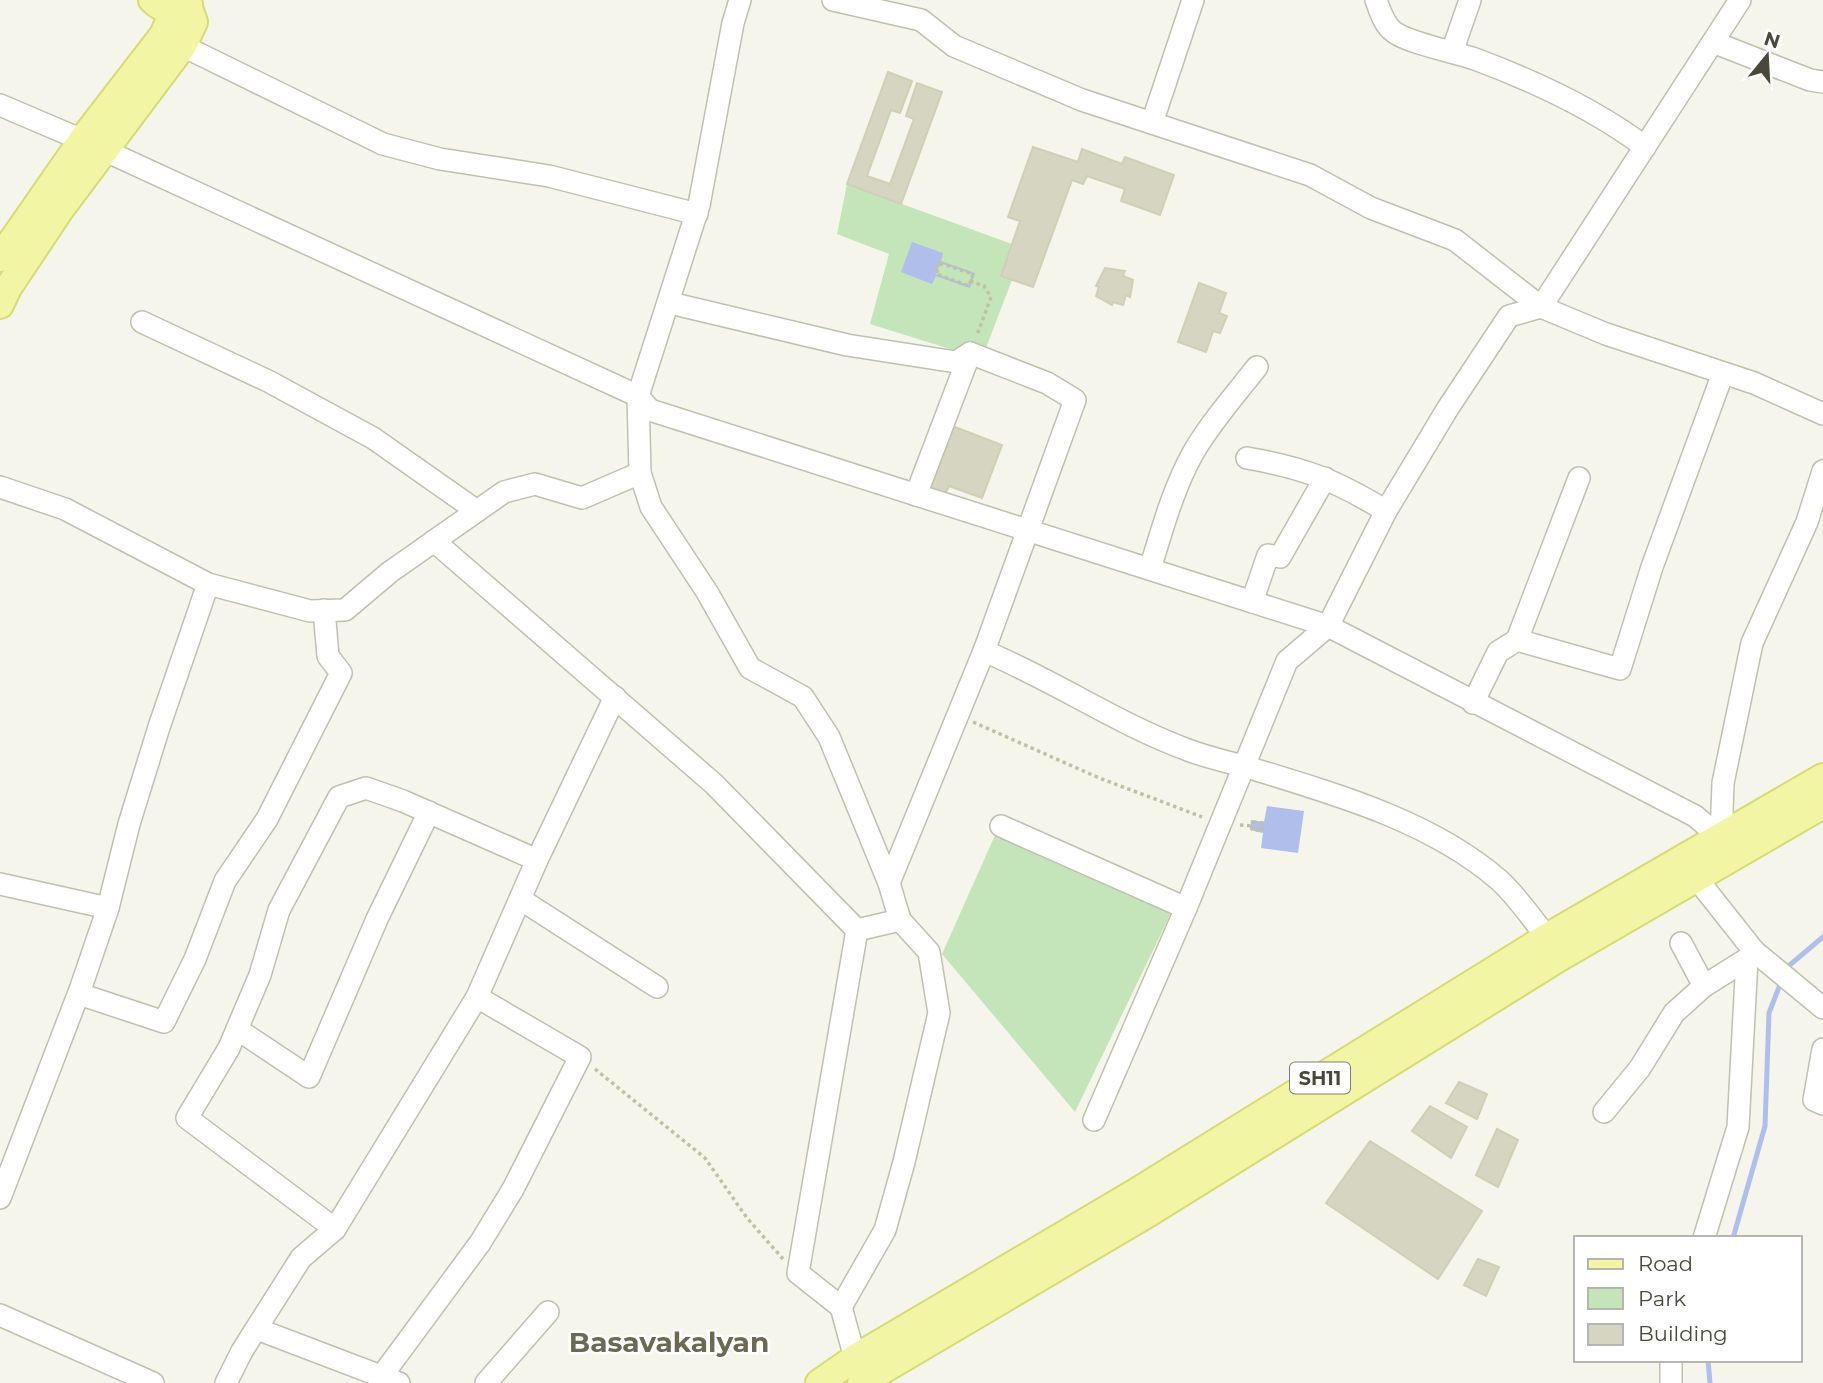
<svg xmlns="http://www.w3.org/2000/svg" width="1823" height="1383" font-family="Montserrat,sans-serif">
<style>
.green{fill:#c3e5b9}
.water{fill:#afbeeb;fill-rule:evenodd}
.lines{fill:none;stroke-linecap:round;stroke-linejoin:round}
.stream{stroke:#afbeeb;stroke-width:5}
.building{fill:#d6d5c2;stroke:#d0cfb6;stroke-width:2}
.minor-casing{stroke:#c0c0af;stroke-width:24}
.major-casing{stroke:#d8db74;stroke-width:30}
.path{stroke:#c0c0a2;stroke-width:3.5;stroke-dasharray:3.5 3.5;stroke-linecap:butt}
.minor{stroke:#fff;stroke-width:21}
.major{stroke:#f2f6a4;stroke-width:26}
.labels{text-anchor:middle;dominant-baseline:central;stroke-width:5;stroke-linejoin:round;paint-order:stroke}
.shield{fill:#fff;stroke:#807f75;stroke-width:2}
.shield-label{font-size:19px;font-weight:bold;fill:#49483a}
.district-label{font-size:28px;font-weight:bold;fill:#6b6952;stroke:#fff}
</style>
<rect width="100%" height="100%" fill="#f5f5ec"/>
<g class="green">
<path d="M847 184 1012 244 1001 275 1012 280 984 353 950 349 870 324 889 254 837 234Z"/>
<path d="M996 833 1172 911 1075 1112 942 954Z"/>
</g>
<g class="water">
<path d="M912 242 943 253 941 261 975 273 970 288 936 276 932 284 901 272ZM940 263 972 274 969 285 936 274Z"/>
<path d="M1267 806 1304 811 1298 853 1261 848 1263 833 1250 830 1251 820 1264 822Z"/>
</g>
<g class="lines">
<g class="stream">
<path d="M1785 969 1823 937"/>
<path d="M1733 1238 1765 1126 1769 1013 1781 982"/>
<path d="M1708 1360 1710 1383"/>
</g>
</g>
<g class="building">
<path d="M888 72 912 81 900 113 891 110 867 176 890 184 914 119 906 116 917 83 942 92 901 204 847 184Z"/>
<path d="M1033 147 1078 162 1082 149 1122 164 1125 157 1174 175 1160 215 1121 201 1125 189 1087 176 1083 184 1072 180 1033 287 1001 276 1020 221 1008 217Z"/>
<path d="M1105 268 1125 271 1123 276 1133 280 1130 297 1126 295 1123 305 1113 302 1112 305 1096 296 1099 287 1096 286Z"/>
<path d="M1199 283 1226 293 1219 313 1227 316 1220 333 1213 331 1206 352 1178 342Z"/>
<path d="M947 424 1002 445 982 498 949 486 945 494 923 486Z"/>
<path d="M1459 1082 1487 1094 1477 1119 1446 1103Z"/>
<path d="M1430 1106 1467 1127 1451 1158 1412 1131Z"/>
<path d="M1497 1129 1518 1140 1498 1187 1476 1175Z"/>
<path d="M1370 1141 1482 1211 1438 1279 1326 1203Z"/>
<path d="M1478 1259 1499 1267 1486 1296 1464 1285Z"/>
</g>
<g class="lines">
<g class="minor-casing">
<g id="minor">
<path d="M740 0 733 23 699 205 638 396 640 473 651 507 707 592 750 668 803 697 829 737 889 883 900 920 929 952 939 1013 904 1162 885 1230 841 1307 855 1358 862 1368"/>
<path d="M833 0 921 20 954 46 1082 100 1310 175 1371 208 1455 240 1541 307 1606 334 1754 383 1823 414"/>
<path d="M1376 0C1380 11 1384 25 1394 32 1408 43 1455 52 1475 59 1534 81 1595 109 1645 147"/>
<path d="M1713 42 1810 80 1823 82"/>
<path d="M183 46 383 144 440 159 549 176 697 214"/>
<path d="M1452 52 1470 0"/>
<path d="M0 105 82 140 638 396 650 410 1328 626 1695 816 1721 838 1727 849"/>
<path d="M1152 123 1193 0"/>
<path d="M670 303 847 345 956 362 970 353 1047 383 1075 400 984 651 889 883"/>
<path d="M142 322 268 381 373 438 477 511"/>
<path d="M1247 458C1305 468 1335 480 1386 511"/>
<path d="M1579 478 1517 640 1620 669 1652 567 1723 373"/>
<path d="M0 487 65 509 208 584 310 611 345 610 390 572 504 492 535 484 582 498 640 473"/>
<path d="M916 495 970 353"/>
<path d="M434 541 714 784 857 930 900 920"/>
<path d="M1150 569C1162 530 1173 489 1193 453 1211 422 1235 395 1257 367"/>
<path d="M1252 602 1268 555 1280 557 1325 478"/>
<path d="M984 651C1054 680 1117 724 1188 750 1208 758 1230 762 1250 768 1335 794 1431 821 1499 880 1517 896 1532 919 1547 937"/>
<path d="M1473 703 1498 652 1517 640"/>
<path d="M1001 826 1186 908"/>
<path d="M1721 838 1723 783 1752 643 1807 522 1823 471"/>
<path d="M1697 879 1754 951 1823 1008"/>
<path d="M0 884 108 908"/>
<path d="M520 899 657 987"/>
<path d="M1681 943 1704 986 1747 959"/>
<path d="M79 994 164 1022 195 959 225 881 267 819 341 673 328 656 324 610"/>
<path d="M237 1029 309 1077 377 919 429 812"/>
<path d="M1823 1049 1814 1100 1823 1104"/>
<path d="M1604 1112 1640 1068 1674 1013 1704 986"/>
<path d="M1094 1120 1186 908 1287 661 1328 626 1386 511 1448 408 1509 316 1541 307 1740 0"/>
<path d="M0 1198 81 987 108 908 129 824 159 727 208 584"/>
<path d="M335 1229 187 1118 229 1048 260 975 279 910 339 797 366 788 403 801 537 860"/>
<path d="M1704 1238 1738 1127 1747 959 1754 951"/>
<path d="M841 1307 798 1273 857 930"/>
<path d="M0 1315 153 1383"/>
<path d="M257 1329 399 1383"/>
<path d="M381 1377 480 1243 513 1189 580 1057 477 997"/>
<path d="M226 1383 242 1351 301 1258 335 1229 477 997 537 860 615 697"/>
<path d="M486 1383 548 1312"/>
<path d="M1671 1383V1360"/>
</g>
</g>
<g class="major-casing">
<g id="major">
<path d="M152 0C164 12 174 11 189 4"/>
<path d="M0 258 82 140 163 35 174 10"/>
<path d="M0 305 8 288 60 210 183 46 194 22 188 5"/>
<path d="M819 1383 855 1358 1136 1192 1547 937 1823 777"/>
<path d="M861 1383 1149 1213 1559 958 1823 805"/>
</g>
</g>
<g class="path">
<path d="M940 263 973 274 969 286 936 274Z"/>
<path d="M970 281 984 286 991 297 977 335"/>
<path d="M973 722 1097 777 1202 817"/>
<path d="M1253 822 1263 823 1262 831 1252 829Z"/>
<path d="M1240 825 1252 826"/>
<path d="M595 1069 705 1158 747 1218 783 1259"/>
</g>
<use href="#minor" class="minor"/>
<use href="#major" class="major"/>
</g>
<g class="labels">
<rect class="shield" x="1290" y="1062.5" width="60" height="31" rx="5"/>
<g class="shield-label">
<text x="1320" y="1078">SH11</text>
</g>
<g class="district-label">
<text x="669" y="1342">Basavakalyan</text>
</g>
</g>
<rect x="1574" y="1236" width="228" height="126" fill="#ffffff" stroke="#b6b6b0" stroke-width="2"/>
<rect x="1588" y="1259" width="35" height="10" fill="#f2f6a4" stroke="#b6b6b0" stroke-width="2"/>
<text x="1638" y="1271" font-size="21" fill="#49483a">Road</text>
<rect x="1588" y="1288" width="35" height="21" fill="#c3e5b9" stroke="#b6b6b0" stroke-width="2"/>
<text x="1638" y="1306" font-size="21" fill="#49483a">Park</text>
<rect x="1588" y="1324" width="35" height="21" fill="#d6d5c2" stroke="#b6b6b0" stroke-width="2"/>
<text x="1638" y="1341" font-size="21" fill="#49483a">Building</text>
<g transform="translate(1767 56) rotate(18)" stroke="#ffffff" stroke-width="5" paint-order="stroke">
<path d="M0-5L12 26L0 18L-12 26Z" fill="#49483a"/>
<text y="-10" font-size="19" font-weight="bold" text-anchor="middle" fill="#49483a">N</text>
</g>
</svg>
